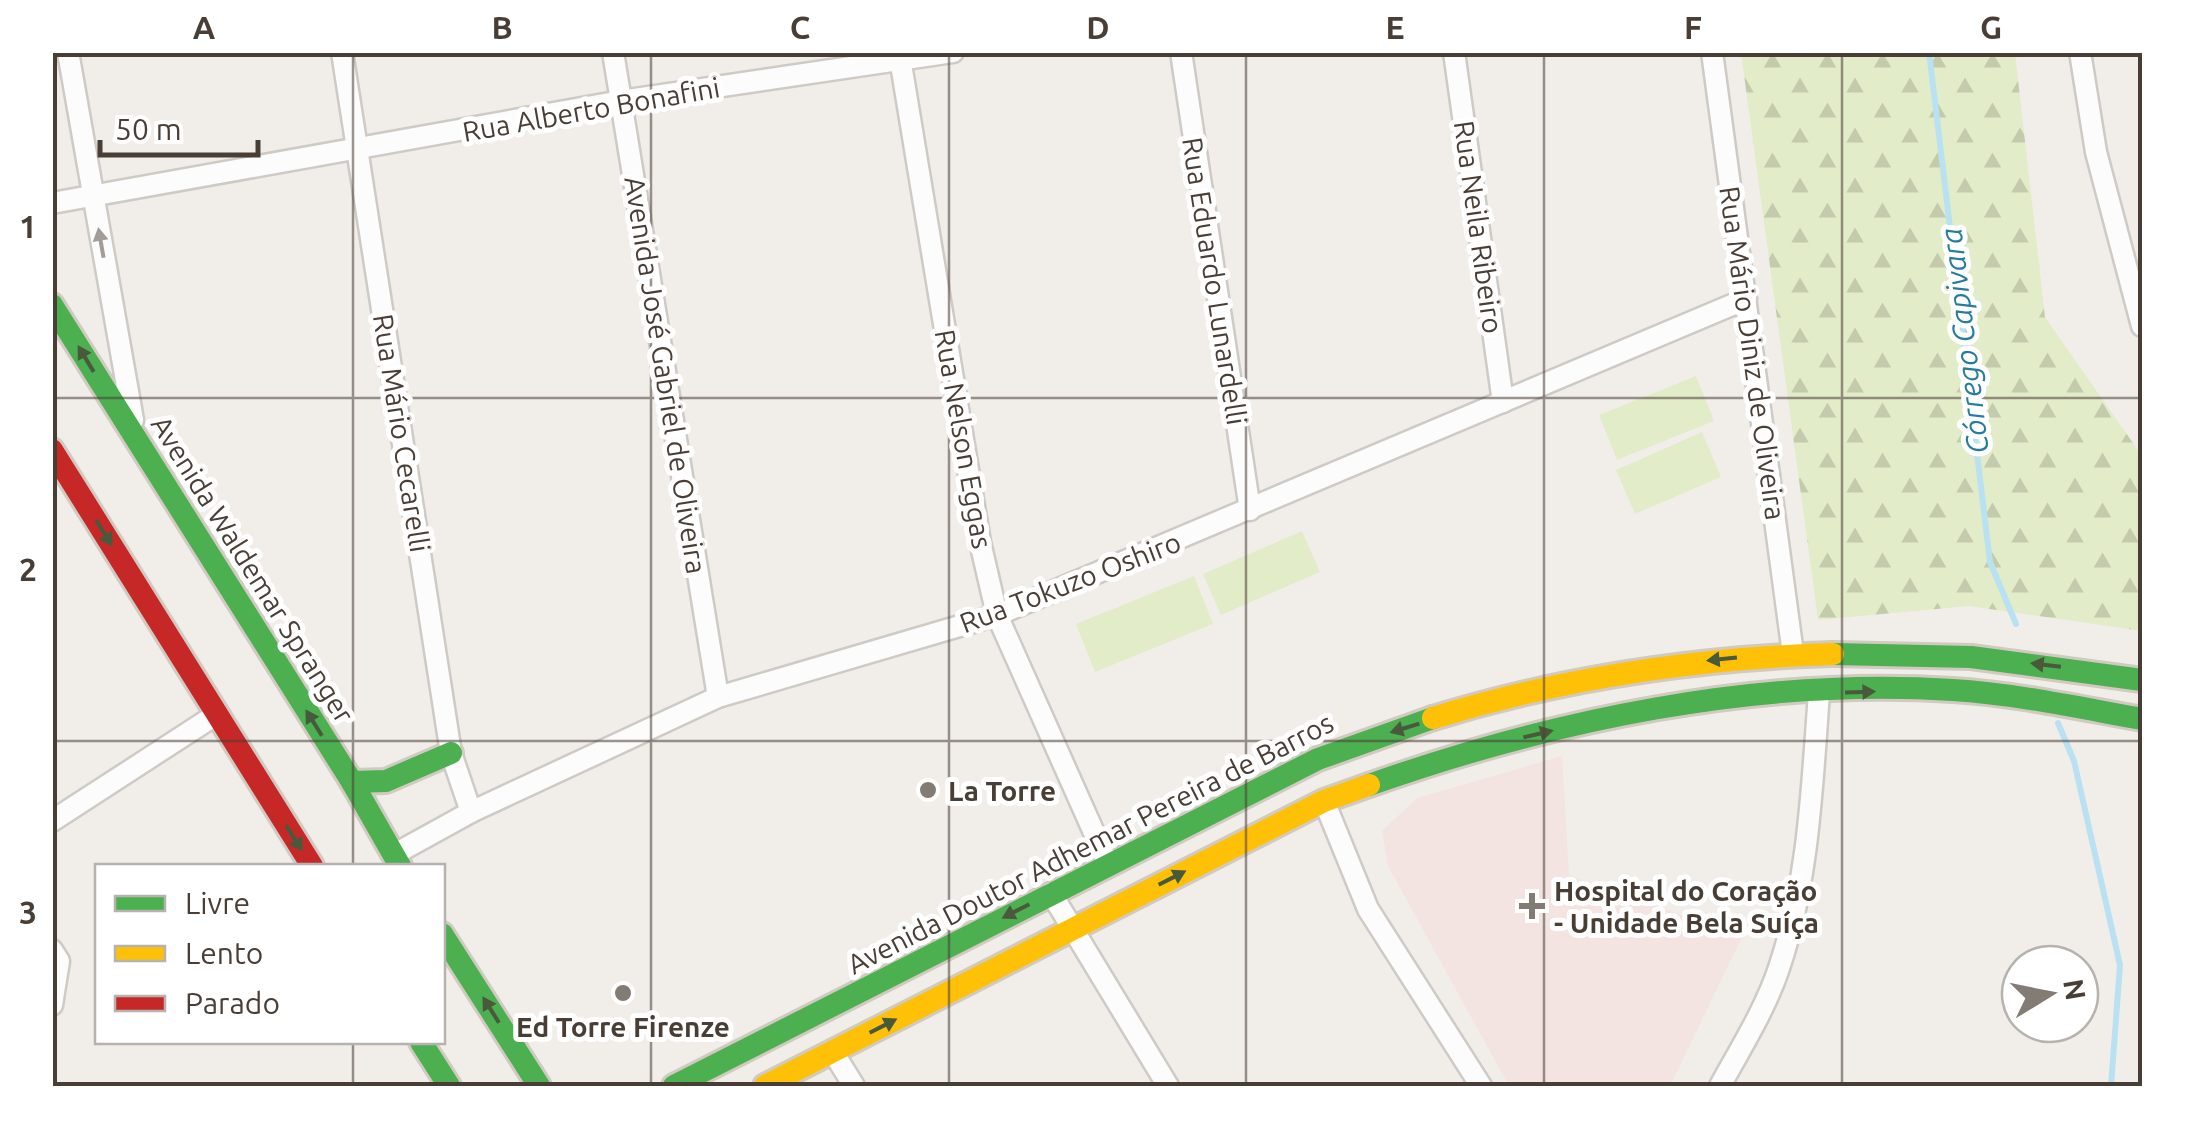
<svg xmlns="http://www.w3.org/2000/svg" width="2195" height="1139" font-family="Ubuntu,sans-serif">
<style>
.medical{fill:#f3e3e1}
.forest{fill:url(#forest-firs)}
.pitch{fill:#e3ecc9}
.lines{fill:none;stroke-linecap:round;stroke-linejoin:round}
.stream{stroke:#b9e1f1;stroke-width:6}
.street-casing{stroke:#cecac6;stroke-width:25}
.fast-casing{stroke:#d1cac1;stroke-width:28}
.slow-casing{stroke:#d1cac1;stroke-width:28}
.jam-casing{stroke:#d1cac1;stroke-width:28}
.street{stroke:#fdfcfc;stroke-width:20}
.fast{stroke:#4caf50;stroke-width:22}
.slow{stroke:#ffc107;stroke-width:22}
.jam{stroke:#c62828;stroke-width:22}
.oneway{fill:#a29d99}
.oneway2{fill:#495a3c}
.grid{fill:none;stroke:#483e36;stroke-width:2.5;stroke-opacity:0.55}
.poi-dot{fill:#837c75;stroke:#fff;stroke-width:4}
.labels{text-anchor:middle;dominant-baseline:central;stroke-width:10;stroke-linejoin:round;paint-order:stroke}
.street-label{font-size:28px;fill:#483e36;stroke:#fff}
.poi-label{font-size:28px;font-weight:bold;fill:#483e36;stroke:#fff;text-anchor:start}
.water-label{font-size:30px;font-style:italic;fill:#257ba0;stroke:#fff}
.neatline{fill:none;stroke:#483e36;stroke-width:4}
.grid-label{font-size:32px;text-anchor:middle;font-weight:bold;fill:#483e36}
</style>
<defs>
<pattern id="forest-firs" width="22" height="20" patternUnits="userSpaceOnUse" patternTransform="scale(2.5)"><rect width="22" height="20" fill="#e3ecc9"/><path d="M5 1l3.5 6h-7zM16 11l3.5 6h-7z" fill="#c4cbad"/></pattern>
</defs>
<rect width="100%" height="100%" fill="#f1eeea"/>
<path class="medical" d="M1562 756 1569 875 1742 937 1670 1086H1509L1388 866 1382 831 1417 798Z"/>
<path class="forest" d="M1741 53H2015L2045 317 2142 456V631L1969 606 1818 620Z"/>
<g class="pitch">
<path d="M1696 376 1714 421 1617 460 1599 415Z"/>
<path d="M1702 432 1721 477 1635 514 1616 470Z"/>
<path d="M1302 531 1320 572 1221 615 1203 574Z"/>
<path d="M1194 576 1213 624 1095 672 1076 624Z"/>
</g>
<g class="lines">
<g class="stream">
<path d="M1929 52 1990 562 2016 624"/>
<path d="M2058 723 2074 761 2120 965 2111 1086"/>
</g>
<g class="street-casing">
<g id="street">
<path d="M68 52 133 420"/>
<path d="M342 52 451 753 471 812"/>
<path d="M613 52 718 697"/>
<path d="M899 52 980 542 997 615 1108 864"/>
<path d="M1181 52 1250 510"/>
<path d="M1454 52 1503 402"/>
<path d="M1712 52 1793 654"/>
<path d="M2080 52 2096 152 2142 326"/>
<path d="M52 203 621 101 953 52"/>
<path d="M1324 801 1368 909 1481 1086"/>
<path d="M52 821 217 714"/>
<path d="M393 855 471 812 718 697 997 615 1746 299"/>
<path d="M1051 893 1168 1086"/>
<path d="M52 950 59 961 52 1005"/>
<path d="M833 1052 854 1086"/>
<path d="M1720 1086C1740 1049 1765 1010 1779 968 1809 879 1812 786 1819 693"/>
</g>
</g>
<g class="fast-casing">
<g id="fast">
<path d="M52 305 352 782 400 866"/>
<path d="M1833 654 1971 657 2142 680"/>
<path d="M352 782 386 781 451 753"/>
<path d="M1369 785C1553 720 1758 677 1953 690 2017 694 2080 708 2142 719"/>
<path d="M442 934 539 1086"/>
<path d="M421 1042 449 1086"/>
<path d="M674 1086 1318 759 1433 718"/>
</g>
</g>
<g class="slow-casing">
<g id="slow">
<path d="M1433 718C1563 678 1698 658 1833 654"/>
<path d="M765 1086 1324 801 1369 785"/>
</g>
</g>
<g class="jam-casing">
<path id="jam" d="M52 450 312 866"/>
</g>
<use href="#street" class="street"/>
<use href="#fast" class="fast"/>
<use href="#slow" class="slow"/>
<use href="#jam" class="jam"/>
</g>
<defs><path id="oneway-solid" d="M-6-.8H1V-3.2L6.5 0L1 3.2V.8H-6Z" transform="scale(2.5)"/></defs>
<use class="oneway" href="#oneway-solid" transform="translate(101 243) rotate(-100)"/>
<g class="oneway2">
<use href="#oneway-solid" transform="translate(86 359) rotate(-121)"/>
<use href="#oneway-solid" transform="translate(104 533) rotate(58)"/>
<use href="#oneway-solid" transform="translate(1722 659) rotate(174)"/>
<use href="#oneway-solid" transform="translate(2046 665) rotate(-173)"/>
<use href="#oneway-solid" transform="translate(1860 692) rotate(-2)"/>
<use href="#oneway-solid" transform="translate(314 723) rotate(-122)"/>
<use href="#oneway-solid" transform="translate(1405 728) rotate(163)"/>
<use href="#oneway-solid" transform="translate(1538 734) rotate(-13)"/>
<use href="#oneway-solid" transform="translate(294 838) rotate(58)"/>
<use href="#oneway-solid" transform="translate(1172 878) rotate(-27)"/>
<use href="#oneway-solid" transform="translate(1016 911) rotate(153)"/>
<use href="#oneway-solid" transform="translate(491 1010) rotate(-122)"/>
<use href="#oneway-solid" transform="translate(883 1026) rotate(-27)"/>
</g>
<path class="grid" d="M353 52V866M651 52V1086M949 52V1086M1246 52V1086M1544 52V1086M1842 52V1086M52 398H2142M52 741H2142M353 1042V1086"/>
<g class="poi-dot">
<circle cx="928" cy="790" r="10"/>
<path d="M1527 891h10v10h10v10h-10v10h-10v-10h-10v-10h10z"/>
<circle cx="623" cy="993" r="10"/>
</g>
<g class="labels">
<g class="street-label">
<text transform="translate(591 109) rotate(-10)">Rua Alberto Bonafini</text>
<text transform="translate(1479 227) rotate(82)">Rua Neila Ribeiro</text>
<text transform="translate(1215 281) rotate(81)">Rua Eduardo Lunardelli</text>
<text transform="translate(1753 353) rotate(82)">Rua Mário Diniz de Oliveira</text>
<text transform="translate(666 375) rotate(81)">Avenida José Gabriel de Oliveira</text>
<text transform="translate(402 433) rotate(81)">Rua Mário Cecarelli</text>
<text transform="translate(964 439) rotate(80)">Rua Nelson Eggas</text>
<text transform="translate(253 569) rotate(58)">Avenida Waldemar Spranger</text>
<text transform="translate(1070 582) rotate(-21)">Rua Tokuzo Oshiro</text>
<text transform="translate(1090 843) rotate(-27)">Avenida Doutor Adhemar Pereira de Barros</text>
</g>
<g class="poi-label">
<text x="948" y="790">La Torre</text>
<text x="1554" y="890">Hospital do Coração<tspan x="1554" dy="32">- Unidade Bela Suíça</tspan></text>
<text x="623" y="1026" text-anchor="middle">Ed Torre Firenze</text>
</g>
<g class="water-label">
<text transform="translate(1964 341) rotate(-97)">Córrego Capivara</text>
</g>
</g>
<rect width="2195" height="1139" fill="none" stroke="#ffffff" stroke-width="110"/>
<rect x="95" y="864" width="350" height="180" fill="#ffffff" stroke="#b6b2af" stroke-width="2.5"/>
<rect x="115" y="896" width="50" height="15" fill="#4caf50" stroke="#b6b2af" stroke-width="2.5"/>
<text x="185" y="914" font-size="30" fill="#483e36">Livre</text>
<rect x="115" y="946" width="50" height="15" fill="#ffc107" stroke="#b6b2af" stroke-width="2.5"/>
<text x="185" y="964" font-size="30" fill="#483e36">Lento</text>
<rect x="115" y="996" width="50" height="15" fill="#c62828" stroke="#b6b2af" stroke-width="2.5"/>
<text x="185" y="1014" font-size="30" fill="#483e36">Parado</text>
<g transform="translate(2050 994) rotate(80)"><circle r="48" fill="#ffffff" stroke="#b6b2af" stroke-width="2.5"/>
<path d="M0-8L18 38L0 25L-18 38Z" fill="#837c75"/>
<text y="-15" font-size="28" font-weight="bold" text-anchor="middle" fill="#483e36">N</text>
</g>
<path d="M100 140v15h158v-15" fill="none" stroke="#483e36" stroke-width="5"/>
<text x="115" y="140" font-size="30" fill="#483e36" stroke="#ffffff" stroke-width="8" paint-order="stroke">50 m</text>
<rect x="55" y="55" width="2085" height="1029" class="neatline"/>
<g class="grid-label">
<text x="204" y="39">A</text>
<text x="502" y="39">B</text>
<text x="800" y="39">C</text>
<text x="1098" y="39">D</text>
<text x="1395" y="39">E</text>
<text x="1693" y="39">F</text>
<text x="1991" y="39">G</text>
<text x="28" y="238">1</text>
<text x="28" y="581">2</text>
<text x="28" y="924">3</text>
</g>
</svg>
